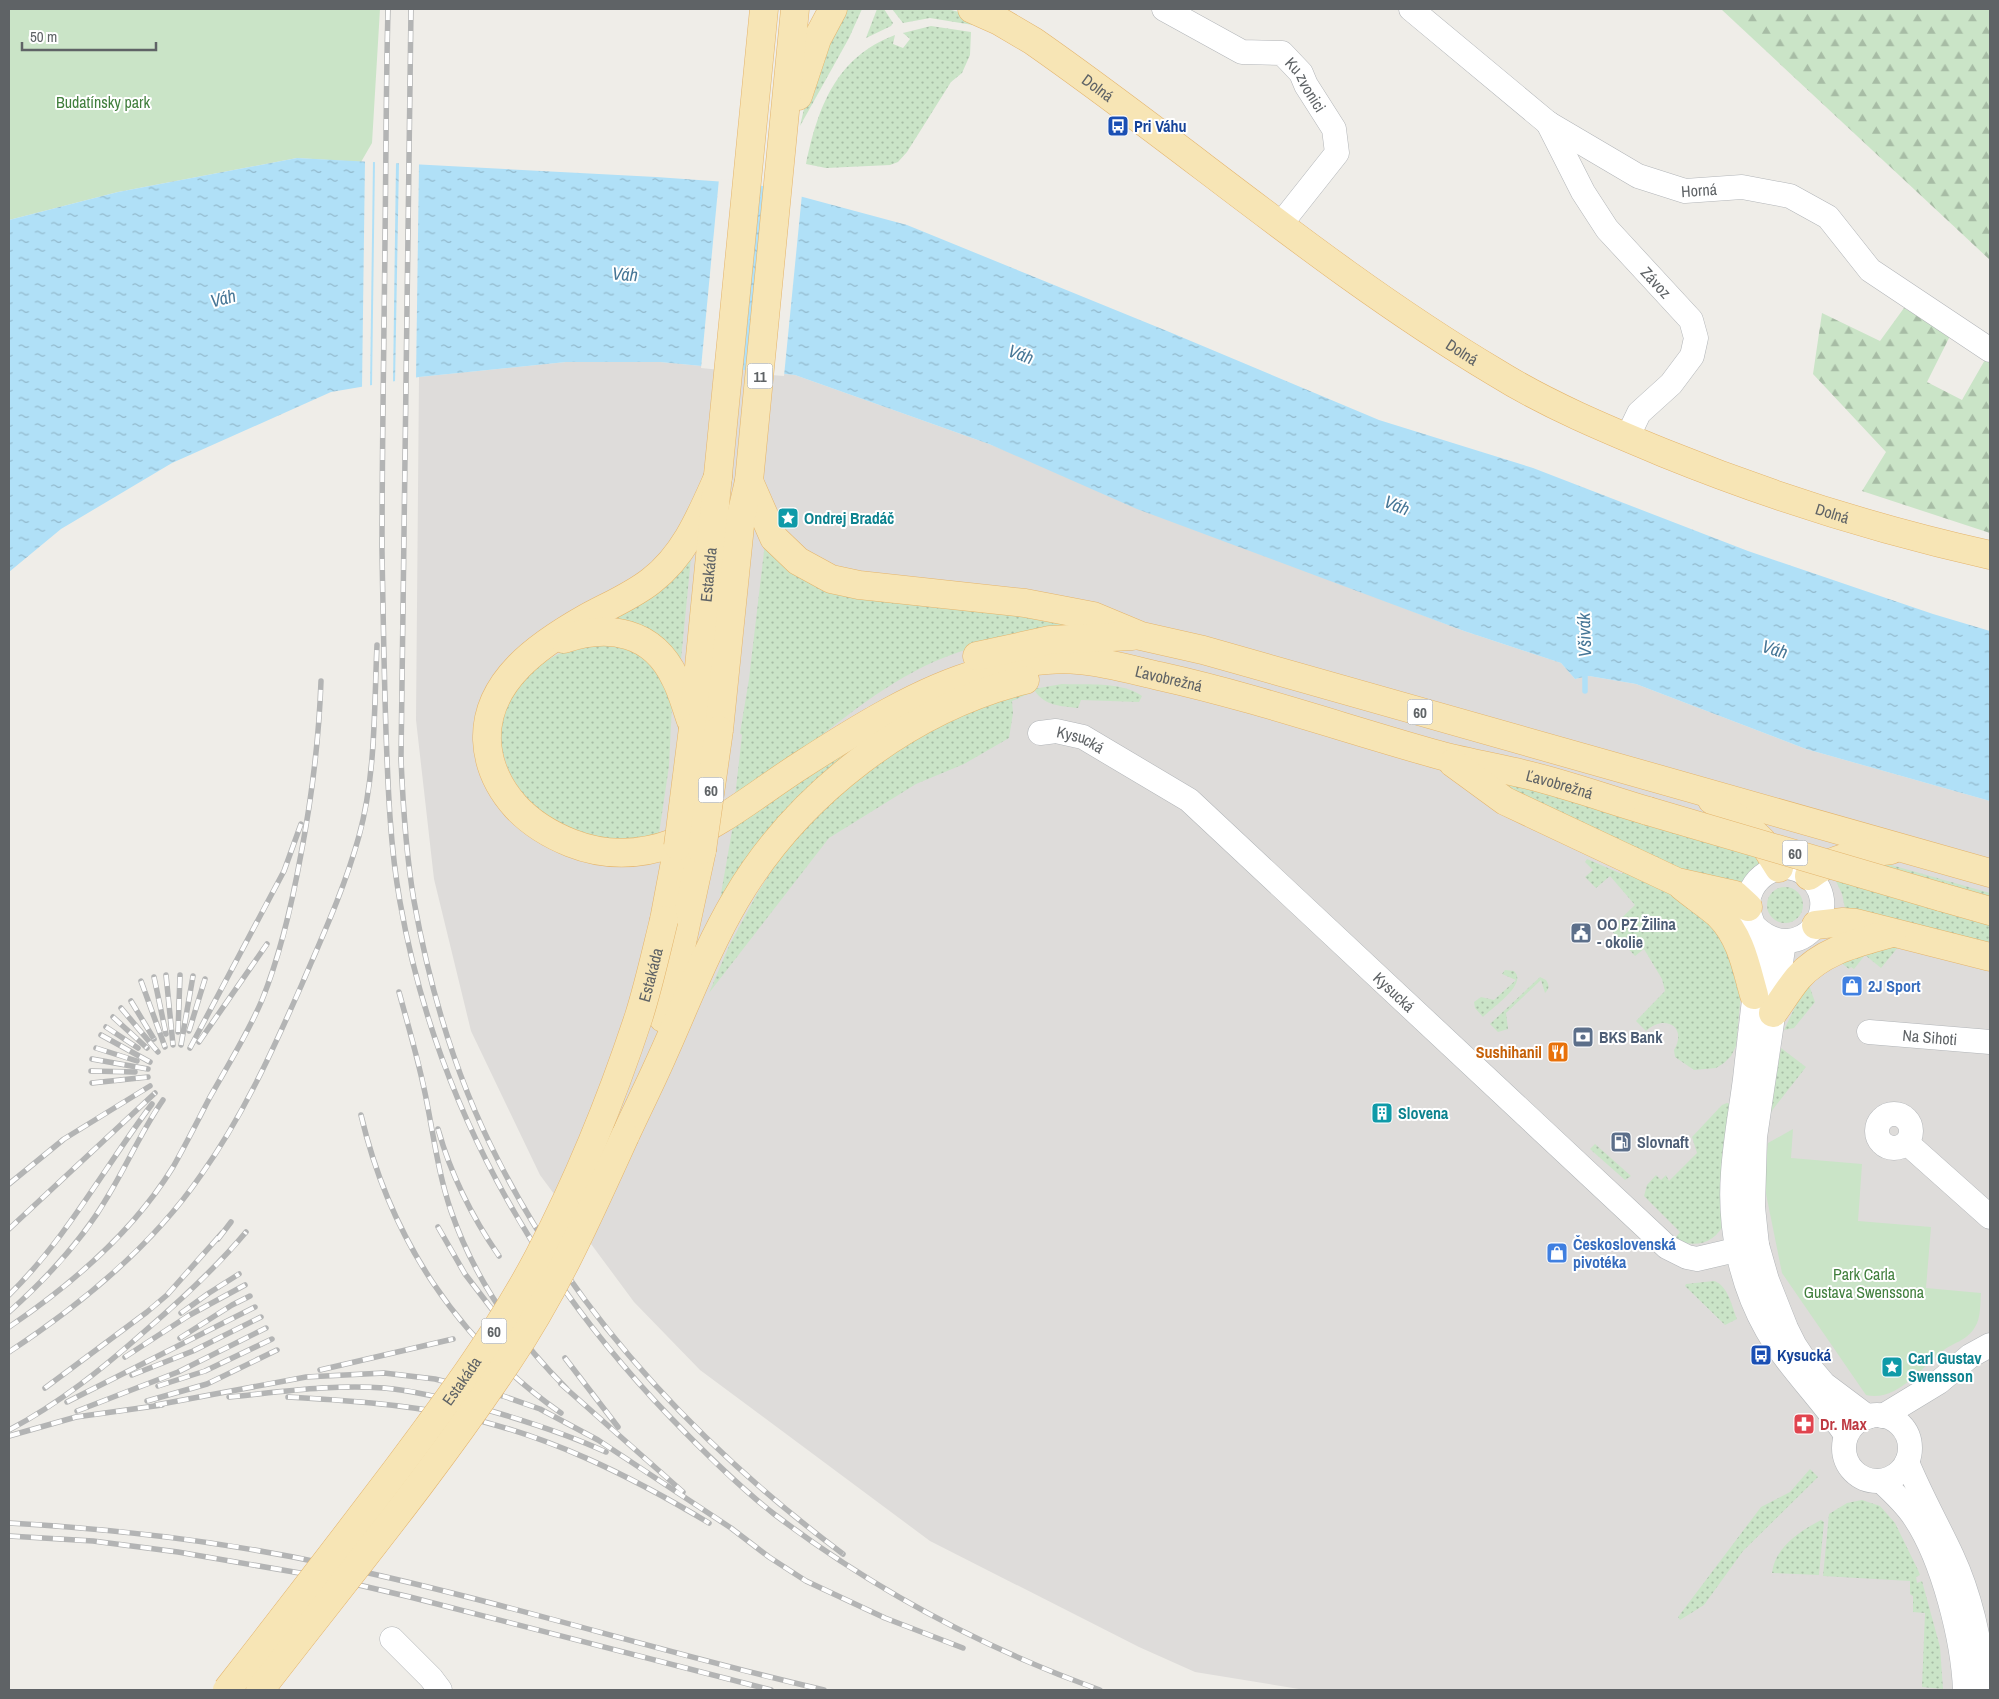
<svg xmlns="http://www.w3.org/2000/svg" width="1999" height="1699" font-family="'Archivo Narrow',sans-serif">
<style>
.industrial{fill:#dedcda}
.grass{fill:url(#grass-dots)}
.forest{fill:url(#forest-firs)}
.green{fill:#cae4c7}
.water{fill:url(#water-ripples)}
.pier{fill:#efede8}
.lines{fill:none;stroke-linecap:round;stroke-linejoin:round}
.stream{stroke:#b0e0f7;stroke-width:5.5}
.minor-casing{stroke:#b2b5b8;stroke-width:25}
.major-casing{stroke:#e4b46c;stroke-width:29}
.minor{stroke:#fff;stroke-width:24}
.major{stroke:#f7e5b5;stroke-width:28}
.rail-casing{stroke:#b3b4b4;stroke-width:5.5}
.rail{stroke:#fff;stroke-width:4;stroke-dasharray:11;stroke-linecap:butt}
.major-bridge-casing{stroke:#e4b46c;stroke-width:29;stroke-linecap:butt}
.major-bridge{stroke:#f7e5b5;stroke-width:28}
.labels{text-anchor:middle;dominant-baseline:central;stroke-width:4;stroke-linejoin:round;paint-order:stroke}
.shield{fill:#fff;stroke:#8f9294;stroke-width:1}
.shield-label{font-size:15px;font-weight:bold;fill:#5f6366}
.street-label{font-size:16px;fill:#5f6366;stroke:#fff}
.park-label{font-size:16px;fill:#417f3d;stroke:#fff}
.transit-label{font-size:16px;font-weight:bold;fill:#164399;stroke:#fff;text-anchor:start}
.culture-label{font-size:16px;font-weight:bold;fill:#0d838f;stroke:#fff;text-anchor:start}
.service-label{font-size:16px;font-weight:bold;fill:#4e5e75;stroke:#fff;text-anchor:start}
.shop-label{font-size:16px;font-weight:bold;fill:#366cbe;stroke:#fff;text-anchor:start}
.food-label{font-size:16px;font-weight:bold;fill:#c56008;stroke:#fff;text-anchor:end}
.health-label{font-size:16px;font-weight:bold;fill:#be3a42;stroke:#fff;text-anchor:start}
.water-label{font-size:18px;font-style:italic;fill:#477797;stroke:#fff}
</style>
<defs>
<pattern id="grass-dots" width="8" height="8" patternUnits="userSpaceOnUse" patternTransform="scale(1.25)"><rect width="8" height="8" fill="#cae4c7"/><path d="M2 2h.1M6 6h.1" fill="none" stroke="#a7bca5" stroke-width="1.8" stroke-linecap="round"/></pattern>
<pattern id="forest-firs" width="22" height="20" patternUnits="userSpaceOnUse" patternTransform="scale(1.25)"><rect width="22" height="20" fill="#cae4c7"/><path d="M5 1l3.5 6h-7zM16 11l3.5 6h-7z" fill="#a7bca5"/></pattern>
<pattern id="water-ripples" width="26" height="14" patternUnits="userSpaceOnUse" patternTransform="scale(1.25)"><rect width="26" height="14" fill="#b0e0f7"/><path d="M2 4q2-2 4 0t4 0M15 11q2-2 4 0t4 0" fill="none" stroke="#92b9cc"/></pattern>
</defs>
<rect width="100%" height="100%" fill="#efede8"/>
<path class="industrial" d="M566 362H660L795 375 989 444 1341 584 1464 631 1561 663 1575 679 1589 676 1636 684 1806 749 1990 801V1690H1305L1195 1672 1139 1647 930 1541 700 1370 634 1302 540 1175 471 1031 434 879 416 720 419 377Z"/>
<g class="grass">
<path d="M841 9H862L849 38 800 126 811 79Z"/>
<path d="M877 9H884L893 23 891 26 866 38Z"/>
<path d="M892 9H947L963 13 974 23 973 25 930 18 903 23Z"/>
<path d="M931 26 971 32 970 55 962 73 951 82 907 152 898 162 890 165 826 168 806 164C818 107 836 57 895 35L893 44 903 48 910 39 903 33Z"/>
<path d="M765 543 772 552 1014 614 1088 627C1039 635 989 639 943 658 888 680 842 720 795 756 776 771 755 783 735 797L742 735 740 733 749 679Z"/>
<path d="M691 558 681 659 678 663 600 618Z"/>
<path d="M598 638 652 656 672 704 669 766 659 834C634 839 608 842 583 835 523 816 474 745 518 687 538 660 567 649 598 638Z"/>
<path d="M1062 684C1087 685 1121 681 1142 696L1139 702 1081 700 1078 708C1061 706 1045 706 1035 691L1012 701 1013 713 1009 738 964 764 916 784 829 838 709 993 729 946 758 892 780 858 811 820 892 748 1004 694Z"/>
<path d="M929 702 719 905 733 825 812 770Z"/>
<path d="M1477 772 1767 859C1754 867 1746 874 1739 887L1668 868Z"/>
<path d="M1841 856 1863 857 1990 893V898Z"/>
<path d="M1587 859 1622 874 1625 870 1688 902 1724 932 1741 994 1736 1046 1731 1056 1724 1063 1716 1068 1694 1070 1675 1057 1674 1050C1688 1026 1664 1014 1646 1031L1636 1021 1665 991 1662 979 1644 949 1635 956 1610 929 1635 905 1610 876 1596 888 1585 877 1593 870 1585 862Z"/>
<path d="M1835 879 1990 925V944L1846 913 1842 894Z"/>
<circle cx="1785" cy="905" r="18"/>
<path d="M1899 946 1881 968 1865 955 1854 969 1851 967 1849 969 1840 962 1855 952Z"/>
<path d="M1505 970 1514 971C1528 984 1493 1007 1483 1017L1475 1008 1474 1002 1481 997 1494 1000 1516 980 1502 974Z"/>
<path d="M1540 977 1546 980C1549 985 1550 988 1545 993L1541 980 1506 1013 1508 1029 1498 1032 1490 1024Z"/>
<path d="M1809 985 1815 1002 1794 1028 1784 1030 1796 1005Z"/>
<path d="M1781 1048 1806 1067 1770 1113Z"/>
<path d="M1727 1103 1731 1104 1725 1221C1716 1244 1696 1248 1674 1240L1680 1232 1644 1196 1647 1185 1656 1175 1661 1180 1666 1175 1669 1181 1697 1153 1692 1137 1722 1105Z"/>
<path d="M1595 1144 1631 1176 1625 1180 1590 1149Z"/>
<path d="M1714 1281C1728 1285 1732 1307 1737 1319L1725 1325 1685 1286 1686 1284Z"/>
<path d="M1810 1469 1818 1477 1743 1551 1704 1605 1680 1620 1678 1617 1761 1507 1790 1492Z"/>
<path d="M1862 1500 1880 1506 1895 1523 1918 1570 1920 1575 1916 1577 1917 1583 1922 1581 1940 1647 1943 1689 1922 1687 1925 1613 1913 1612V1596L1910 1594V1581L1823 1576 1829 1514 1847 1503Z"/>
<path d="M1821 1520 1824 1522 1819 1575 1772 1573C1775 1547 1800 1531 1821 1520Z"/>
</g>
<g class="forest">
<path d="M1721 9H1990V260Z"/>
<path d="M1904 308 1951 334 1927 382 1962 400 1986 358 1990 360V533L1862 491 1886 452 1813 374 1822 313 1880 341Z"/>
</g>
<g class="green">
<path d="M9 9H380L372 143 361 162 297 158 118 192 9 220Z"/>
<path d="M1793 1129 1791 1158 1862 1164 1858 1221 1931 1227 1926 1288 1981 1293C1980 1304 1981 1318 1975 1327 1967 1341 1952 1343 1941 1352 1920 1369 1897 1402 1866 1395L1782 1273 1764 1184 1768 1143Z"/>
</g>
<path class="water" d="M297 158 656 177 755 184 907 225 1167 331 1379 420 1533 468 1748 551 1933 614 1990 631V801L1806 749 1636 684 1589 676 1575 679 1561 663 1464 631 1137 509 989 444 795 375 660 362H566L419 377 331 392 172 463 61 529 9 572V220L118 192Z"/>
<g class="pier">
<path d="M365 160H373L370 388 362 389Z"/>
<path d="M375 161 396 162 393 384 372 388Z"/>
<path d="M399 162 419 163 416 380 395 384Z"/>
<path d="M719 179 755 182 741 372 701 368Z"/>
<path d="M764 184 802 194 784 376 746 373Z"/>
</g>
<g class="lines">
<path class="stream" d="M1585 671V691"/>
<g class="minor-casing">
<g id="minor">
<path id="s1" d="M1164 9 1242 52 1282 53 1301 73 1306 85 1334 129 1337 153 1280 225"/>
<path id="s2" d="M1411 9 1548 123 1638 176 1685 191 1742 187 1790 196 1828 217 1870 270 1990 350"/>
<path id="s3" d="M1548 123 1583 192 1607 229 1691 320 1696 338 1692 356 1671 384 1639 413 1627 438"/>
<path id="s4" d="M1040 733 1056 731 1083 737 1189 800 1667 1247 1687 1257 1697 1259 1757 1245"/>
<path d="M1755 927C1800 970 1850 903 1804 873 1779 857 1746 879 1748 908 1750 920 1757 932 1761 944 1755 989 1750 1034 1745 1079 1741 1110 1735 1141 1733 1173 1729 1226 1740 1283 1767 1330 1789 1368 1822 1399 1846 1435"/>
<path d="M1784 942 1755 1137 1753 1207 1757 1245 1767 1280 1786 1328 1795 1346 1807 1364 1824 1384 1868 1417"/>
<path id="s5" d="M1869 1032 1990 1042"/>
<circle cx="1894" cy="1131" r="17"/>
<path d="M1907 1143 1990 1217"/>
<circle cx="1877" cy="1448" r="33"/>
<path d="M1883 1416 1939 1382 1970 1356 1990 1345"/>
<path d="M1907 1462C1920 1494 1937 1524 1952 1556 1971 1597 1981 1645 1985 1690"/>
<path d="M1881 1481C1893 1492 1906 1504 1915 1518 1943 1560 1963 1640 1965 1690"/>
<path d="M392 1639 431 1678 440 1690"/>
</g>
</g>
<g class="major-casing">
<g id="major">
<path id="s6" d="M972 9 999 21 1033 41C1188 149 1332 275 1495 372 1548 405 1606 429 1664 453 1770 496 1878 530 1990 555"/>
<path d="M798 96 817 39 833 9"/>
<path id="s7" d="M718 477C701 515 685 555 651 581 632 596 608 606 586 618 540 644 485 681 487 740 488 765 499 788 516 807 531 823 551 835 571 843 662 879 732 809 803 764 854 731 921 689 980 673 1011 665 1046 657 1078 660 1105 662 1133 670 1159 676 1254 697 1346 729 1439 755 1469 763 1499 768 1528 775 1568 785 1608 799 1648 811"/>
<path d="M749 481 774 538 798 561 831 579 859 585 1025 603 1093 616 1141 636 1203 650 1990 873"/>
<path d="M564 639C609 624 653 631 675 678 682 691 686 707 691 721"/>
<path d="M977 656 1050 640 1132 636"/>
<path id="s8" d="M693 728 764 9"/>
<path d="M719 730 741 516 749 481 795 9"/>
<path d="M1453 763 1505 801 1677 882 1735 895 1748 907"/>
<path d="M1712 800 1741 821 1762 841 1779 868"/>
<path d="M1809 876C1836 855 1859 854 1891 850"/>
<path d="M1682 886C1694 896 1708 905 1719 915 1741 937 1746 967 1754 995"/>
<path d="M1941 897 1990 911"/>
<path d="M664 920 678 846"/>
<path d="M1816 925 1843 922 1856 923 1990 957"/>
<path d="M1773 1013C1781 1002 1789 989 1798 978 1823 950 1857 943 1892 933"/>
<path d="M663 1018 678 961 702 850"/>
<path d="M625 1136C637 1110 650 1084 662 1057 686 1004 706 950 736 899 797 795 908 709 1025 680"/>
</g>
</g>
<use href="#minor" class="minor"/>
<use href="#major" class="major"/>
<g class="rail-casing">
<g id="rail">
<path d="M388 9C386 86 386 163 385 240 384 343 382 447 382 551 383 611 384 671 386 732 388 788 390 846 400 902 435 1100 532 1274 671 1418 704 1452 737 1485 774 1514 873 1589 983 1648 1100 1690"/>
<path d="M411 9 401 759C403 807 406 854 414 901 430 990 457 1081 499 1162 579 1319 703 1449 843 1554"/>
<path d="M166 975 173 1045"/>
<path d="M154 977 166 1034"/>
<path d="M141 981 165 1047"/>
<path d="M399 992C409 1029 420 1065 427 1103 434 1139 439 1176 451 1211 474 1278 515 1337 566 1388"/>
<path d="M131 1001 154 1039"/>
<path d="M121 1008 158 1052"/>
<path d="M113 1017 147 1048"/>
<path d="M106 1027 138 1048"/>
<path d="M189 1031 205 979"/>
<path d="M178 1032 180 975"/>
<path d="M101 1035 150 1062"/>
<path d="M199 1042 267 944"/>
<path d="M181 1045 193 976"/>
<path d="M96 1048 137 1061"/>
<path d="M190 1048 284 871 301 824"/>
<path d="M92 1059 148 1069"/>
<path d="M91 1071 135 1072"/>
<path d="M92 1083 148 1077"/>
<path d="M361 1115C390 1238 457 1340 561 1413"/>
<path d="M438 1129C451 1175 472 1217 499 1256"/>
<path d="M9 1184 64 1139 150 1086"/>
<path d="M438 1227 465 1274 501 1321"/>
<path d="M9 1229 155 1093"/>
<path d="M218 1239 231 1222"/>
<path d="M9 1295C66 1239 104 1168 152 1104"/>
<path d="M9 1312C47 1278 82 1241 108 1196 127 1165 142 1130 163 1100"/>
<path d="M181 1313 209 1293 239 1274"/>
<path d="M9 1327C71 1285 133 1232 173 1167 186 1144 198 1120 210 1097 228 1065 248 1033 262 1000 281 953 292 904 301 854 312 796 319 739 321 681"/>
<path d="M180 1338 232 1305 250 1296"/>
<path d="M9 1352C79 1306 153 1245 201 1175 243 1116 273 1050 302 984 323 935 345 887 359 836 376 774 374 709 377 645"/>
<path d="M125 1357 188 1316 245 1285"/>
<path d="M565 1358 618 1427"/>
<path d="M320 1370 453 1339"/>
<path d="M132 1375 193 1351 261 1317"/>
<path d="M561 1384 683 1492"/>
<path d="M158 1386 205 1371 272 1339"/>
<path d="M45 1388 147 1312 167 1295 222 1233"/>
<path d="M229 1397C280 1392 333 1384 384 1388 418 1391 452 1400 484 1409 526 1421 567 1434 606 1452"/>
<path d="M288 1397C343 1400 400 1404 455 1415 546 1434 629 1475 709 1523"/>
<path d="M147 1401 207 1384 277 1350"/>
<path d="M67 1402 255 1307"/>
<path d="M156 1405 306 1377 384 1373 435 1379 503 1396 540 1409 598 1440 731 1528 769 1557 806 1581 885 1618 963 1648"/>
<path d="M77 1411 178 1372 266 1328"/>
<path d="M9 1430C60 1403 102 1369 145 1331 181 1300 215 1269 246 1232"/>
<path d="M9 1436 76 1417 162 1405"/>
<path d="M9 1523C118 1529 226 1542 332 1565 498 1600 659 1652 824 1690"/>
<path d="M9 1536 93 1541 178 1552 329 1578 410 1597 771 1690"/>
</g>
</g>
<use href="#rail" class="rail"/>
<g class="major-bridge-casing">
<g id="major-bridge">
<path d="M1648 811 1941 897"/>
<path d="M678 846 693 728"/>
<path d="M702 850 719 730"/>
<path id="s9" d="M227 1690C284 1617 341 1543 397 1469 448 1401 499 1332 539 1256 579 1179 612 1098 639 1016 649 984 656 952 664 920"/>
<path d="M260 1690C344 1581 432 1475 508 1361 556 1290 590 1213 625 1136"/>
</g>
</g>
<use href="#major-bridge" class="major-bridge"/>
</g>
<defs>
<g id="bus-square" transform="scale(1.125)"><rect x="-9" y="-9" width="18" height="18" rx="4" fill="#1a4fb4" stroke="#fff"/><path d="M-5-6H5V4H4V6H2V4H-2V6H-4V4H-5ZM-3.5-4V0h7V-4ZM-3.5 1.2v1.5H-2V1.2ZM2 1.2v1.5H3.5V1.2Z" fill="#fff"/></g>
<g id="sight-square" transform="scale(1.125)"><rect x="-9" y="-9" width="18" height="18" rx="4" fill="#0f9aa8" stroke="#fff"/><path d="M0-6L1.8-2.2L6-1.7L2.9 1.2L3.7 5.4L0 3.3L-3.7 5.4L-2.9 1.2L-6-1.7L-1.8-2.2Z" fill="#fff"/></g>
<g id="civic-square" transform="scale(1.125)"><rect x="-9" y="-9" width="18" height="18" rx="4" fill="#5c6f8a" stroke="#fff"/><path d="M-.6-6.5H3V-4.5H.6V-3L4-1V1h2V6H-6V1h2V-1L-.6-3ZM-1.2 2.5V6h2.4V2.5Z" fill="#fff"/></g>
<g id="shop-square" transform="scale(1.125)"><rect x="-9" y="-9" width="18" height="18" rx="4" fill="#3f7fe0" stroke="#fff"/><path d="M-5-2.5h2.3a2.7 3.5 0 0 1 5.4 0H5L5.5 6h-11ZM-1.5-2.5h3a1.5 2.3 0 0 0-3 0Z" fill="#fff"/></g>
<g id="bank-square" transform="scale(1.125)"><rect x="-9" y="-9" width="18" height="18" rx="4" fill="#5c6f8a" stroke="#fff"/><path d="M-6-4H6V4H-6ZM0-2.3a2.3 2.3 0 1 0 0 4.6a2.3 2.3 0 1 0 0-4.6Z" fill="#fff"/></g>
<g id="restaurant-square" transform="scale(1.125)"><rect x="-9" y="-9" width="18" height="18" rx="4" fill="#e8710a" stroke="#fff"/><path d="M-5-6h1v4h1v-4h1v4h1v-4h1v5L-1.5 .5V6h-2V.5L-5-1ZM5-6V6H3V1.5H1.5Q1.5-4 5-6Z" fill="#fff"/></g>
<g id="building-square" transform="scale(1.125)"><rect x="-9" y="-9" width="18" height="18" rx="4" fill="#0f9aa8" stroke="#fff"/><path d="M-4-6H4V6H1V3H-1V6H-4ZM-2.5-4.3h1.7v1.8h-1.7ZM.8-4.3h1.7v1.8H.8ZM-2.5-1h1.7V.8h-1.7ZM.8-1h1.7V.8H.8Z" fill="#fff"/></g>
<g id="fuel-square" transform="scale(1.125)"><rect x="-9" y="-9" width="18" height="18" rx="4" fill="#5c6f8a" stroke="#fff"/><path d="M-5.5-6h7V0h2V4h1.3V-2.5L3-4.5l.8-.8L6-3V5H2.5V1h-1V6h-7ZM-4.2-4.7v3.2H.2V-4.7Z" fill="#fff"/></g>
<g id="pharmacy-square" transform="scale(1.125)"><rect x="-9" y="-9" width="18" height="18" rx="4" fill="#e0444e" stroke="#fff"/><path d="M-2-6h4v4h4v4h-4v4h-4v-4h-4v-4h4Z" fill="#fff"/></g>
</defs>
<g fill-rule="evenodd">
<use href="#bus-square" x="1118" y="126"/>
<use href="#sight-square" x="788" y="518"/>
<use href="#civic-square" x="1581" y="933"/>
<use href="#shop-square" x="1852" y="986"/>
<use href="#bank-square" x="1583" y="1037"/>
<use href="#restaurant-square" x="1558" y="1052"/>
<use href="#building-square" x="1382" y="1113"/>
<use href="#fuel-square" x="1621" y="1142"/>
<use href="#shop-square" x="1557" y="1253"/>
<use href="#bus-square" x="1761" y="1355"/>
<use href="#sight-square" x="1892" y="1367"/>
<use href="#pharmacy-square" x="1804" y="1424"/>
</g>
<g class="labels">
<g class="shield">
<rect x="747.5" y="363.5" width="25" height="25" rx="4"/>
<rect x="1407.5" y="699.5" width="25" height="25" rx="4"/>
<rect x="698.5" y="777.5" width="25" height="25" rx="4"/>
<rect x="1782.5" y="840.5" width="25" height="25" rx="4"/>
<rect x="481.5" y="1318.5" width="25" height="25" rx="4"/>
</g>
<g class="shield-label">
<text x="760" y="376">11</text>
<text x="1420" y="712">60</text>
<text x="711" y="790">60</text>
<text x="1795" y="853">60</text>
<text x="494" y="1331">60</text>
</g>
<g class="street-label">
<text stroke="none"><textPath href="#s1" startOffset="169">Ku zvonici</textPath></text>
<text stroke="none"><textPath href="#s6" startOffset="149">Dolná</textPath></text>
<text stroke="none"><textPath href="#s2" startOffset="346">Horná</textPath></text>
<text stroke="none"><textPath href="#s3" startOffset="194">Závoz</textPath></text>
<text stroke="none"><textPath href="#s6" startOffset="599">Dolná</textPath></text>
<text stroke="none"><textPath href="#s6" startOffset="1004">Dolná</textPath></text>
<text stroke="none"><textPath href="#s8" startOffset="154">Estakáda</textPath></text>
<text stroke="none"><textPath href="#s7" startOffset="1155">Ľavobrežná</textPath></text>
<text stroke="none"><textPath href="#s4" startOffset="42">Kysucká</textPath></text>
<text stroke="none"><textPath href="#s7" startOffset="1560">Ľavobrežná</textPath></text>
<text stroke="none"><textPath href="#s9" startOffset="838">Estakáda</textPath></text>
<text stroke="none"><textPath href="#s4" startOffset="448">Kysucká</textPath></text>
<text stroke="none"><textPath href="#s5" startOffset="61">Na Sihoti</textPath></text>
<text stroke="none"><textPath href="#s9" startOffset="388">Estakáda</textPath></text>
</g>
<g class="park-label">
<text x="103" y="102">Budatínsky park</text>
<text x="1864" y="1274">Park Carla<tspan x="1864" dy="18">Gustava Swenssona</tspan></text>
</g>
<g class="transit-label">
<text x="1134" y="126">Pri Váhu</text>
<text x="1777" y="1355">Kysucká</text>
</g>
<g class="culture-label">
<text x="804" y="518">Ondrej Bradáč</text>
<text x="1398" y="1113">Slovena</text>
<text x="1908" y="1358">Carl Gustav<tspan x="1908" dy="18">Swensson</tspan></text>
</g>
<g class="service-label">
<text x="1597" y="924">OO PZ Žilina<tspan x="1597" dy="18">- okolie</tspan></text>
<text x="1599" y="1037">BKS Bank</text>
<text x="1637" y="1142">Slovnaft</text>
</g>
<g class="shop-label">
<text x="1868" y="986">2J Sport</text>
<text x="1573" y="1244">Československá<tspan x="1573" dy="18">pivotéka</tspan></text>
</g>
<g class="food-label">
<text x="1542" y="1052">Sushihanil</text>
</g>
<g class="health-label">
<text x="1820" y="1424">Dr. Max</text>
</g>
<g class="water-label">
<text transform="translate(625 274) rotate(4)">Váh</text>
<text transform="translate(223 298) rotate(-14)">Váh</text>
<text transform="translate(1021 354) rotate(20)">Váh</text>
<text transform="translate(1397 505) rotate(22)">Váh</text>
<text transform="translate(1584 635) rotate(-92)">Všivák</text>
<text transform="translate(1775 649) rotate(17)">Váh</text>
</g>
</g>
<rect width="1999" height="1699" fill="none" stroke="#5f6366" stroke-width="20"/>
<path d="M22 42v8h134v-8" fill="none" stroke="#5f6366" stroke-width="2.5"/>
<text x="30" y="42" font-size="15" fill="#5f6366" stroke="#ffffff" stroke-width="4" paint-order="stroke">50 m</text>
</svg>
